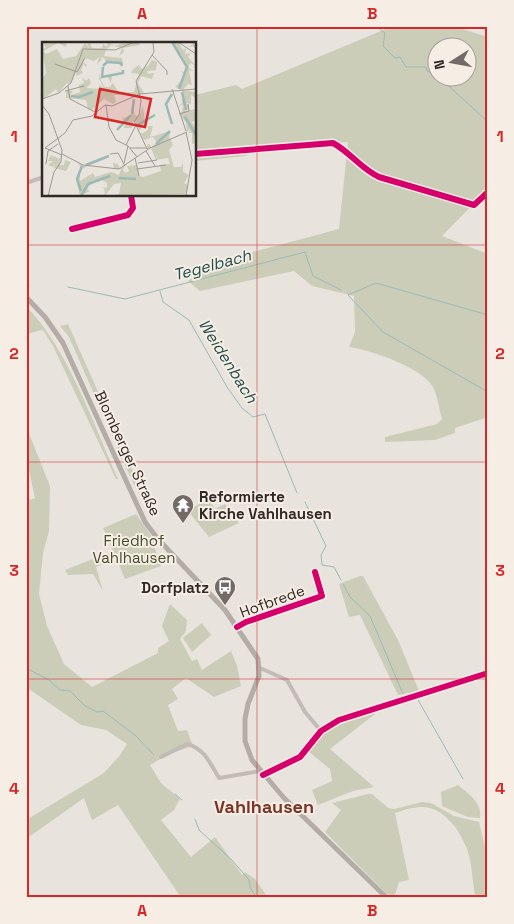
<svg xmlns="http://www.w3.org/2000/svg" width="514" height="924" font-family="'Space Grotesk',sans-serif">
<style>
.green{fill:#cbcdb8;fill-rule:evenodd}
.lines{fill:none;stroke-linecap:round;stroke-linejoin:round}
.stream{stroke:#9bbab7;stroke-width:1}
.street{stroke:#c2bbb7;stroke-width:4}
.secondary{stroke:#b3aca7;stroke-width:5}
.cycleway-casing{stroke:#f6ede4;stroke-width:9}
.cycleway{stroke:#d6006c;stroke-width:6}
.grid{fill:none;stroke:#d62828;stroke-width:1;stroke-opacity:0.55}
.labels{text-anchor:middle;dominant-baseline:central;stroke-width:4;stroke-linejoin:round;paint-order:stroke}
.street-label{font-size:15px;fill:#312926;stroke:#f6ede4}
.poi-label{font-size:15px;font-weight:bold;fill:#312926;stroke:#f6ede4;text-anchor:start}
.park-label{font-size:15px;fill:#444d2c;stroke:#f6ede4}
.water-label{font-size:16px;font-style:italic;fill:#204f4e;stroke:#f6ede4}
.quarter-label{font-size:18px;font-weight:bold;fill:#783427;stroke:#f6ede4}
.inset-river{fill:none;stroke:#9bbab7;stroke-width:2.5}
.inset-road{fill:none;stroke:#9f9994;stroke-width:1}
.view{fill:#d62828;fill-opacity:0.15;stroke:#d62828;stroke-width:2.5}
.inset-edge{fill:none;stroke:#312926;stroke-width:2.5}
.neatline{fill:none;stroke:#d62828;stroke-width:2}
.grid-label{font-size:16px;text-anchor:middle;font-weight:bold;fill:#d62828}
</style>
<rect width="100%" height="100%" fill="#e9e3dd"/>
<g class="green">
<path d="M411 26H453L488 37V189L442 236 488 254V417L455 428V433L435 440 385 442V437L437 424 442 419C439 409 438 398 434 389 426 369 371 350 349 347L355 332 354 296 312 286 294 271 200 291 188 281 220 261 339 229 348 142 253 148 246 156 195 161V95L236 85 242 89 388 28ZM436 48H466V78H436Z"/>
<path d="M26 306C68 349 93 423 118 479H116L53 346 43 330 26 334Z"/>
<path d="M68 324 148 505H146L133 483 69 337 60 326Z"/>
<path d="M26 426 50 486 49 531 43 553 39 594 47 626 64 664 92 687 158 653V648L169 641 162 626 170 604 187 620 186 631 180 639 192 661 197 659 202 670 231 651 237 666 241 686 214 697 186 678 172 689 178 699 168 705 178 731 187 730 193 746 169 754 150 765 161 783 180 799 174 810 161 820 191 857 215 837 242 875 245 872 255 879 268 898H178L180 896 118 805 92 820 84 798 26 839V820L104 773 120 755 127 744 106 730 81 725 26 687V486L30 500 35 498 26 457Z"/>
<path d="M208 498 215 509 225 504 239 523 209 537 188 511Z"/>
<path d="M136 514 157 544 154 546 161 566 125 579 116 558 96 567 103 591 93 574 68 575 65 570 113 551 103 528Z"/>
<path d="M360 576H363L398 640 419 691 398 695 360 615 349 617 339 584Z"/>
<path d="M202 623 211 635 192 652 183 638Z"/>
<path d="M372 710 375 714 330 749 374 787 353 791 318 805 312 790 332 781 330 769 308 751C330 723 339 722 372 710Z"/>
<path d="M458 785C468 793 483 804 480 818L468 817 442 806 441 792Z"/>
<path d="M368 794H372L388 808 394 809 422 802 431 803 454 816 479 822 488 860V898H476C472 884 473 870 469 856 467 847 461 836 456 828 437 804 423 803 395 813L409 880 399 882 394 898H391L325 832 341 810 332 803Z"/>
</g>
<g class="lines">
<g class="stream">
<path d="M376 26 385 33 383 46 395 58 400 57 406 67H426L427 71 436 75"/>
<path d="M440 78 488 122"/>
<path d="M68 287 125 299 305 252 313 276 341 290"/>
<path d="M26 288 29 286"/>
<path d="M160 291 163 302 189 320 227 387 242 408 253 417 265 414 297 493"/>
<path d="M488 315 376 283 348 295 383 332 488 392"/>
<path d="M305 502 326 546 321 555 322 565 334 567 341 580"/>
<path d="M343 584 350 597 370 616 403 694"/>
<path d="M26 668 49 680 60 690 70 691 85 706 97 712 103 711 136 736 154 755"/>
<path d="M417 698 463 779"/>
<path d="M175 794 182 800"/>
<path d="M195 819 199 830 232 860 249 880 250 888 257 898"/>
</g>
<g class="street">
<path d="M195 154 333 143C350 152 361 169 379 177L474 205"/>
<path d="M26 183 44 177"/>
<path d="M72 229 128 215 133 208 131 195"/>
<path d="M237 627 246 622 322 596 315 572"/>
<path d="M260 668 287 680 305 712 321 731"/>
<path d="M161 757 187 744C205 749 210 763 219 778L260 771"/>
</g>
<g class="secondary">
<path d="M26 297 45 317 63 343 145 522 158 539 225 610 258 659 259 676 248 704 245 719V741L252 760 284 798 387 898"/>
<path d="M263 775 300 757 321 731 339 720 488 673"/>
</g>
<g class="cycleway-casing">
<g id="cycleway">
<path d="M195 154 333 143C350 152 361 169 379 177L474 205 488 192"/>
<path d="M72 229 128 215 133 208 131 195"/>
<path d="M237 627 246 622 322 596 315 572"/>
<path d="M263 775 300 757 321 731 339 720 488 673"/>
</g>
</g>
<use href="#cycleway" class="cycleway"/>
</g>
<path class="grid" d="M257 26V898M26 245H488M26 462H488M26 679H488"/>
<defs>
<g id="temple-pin" transform="scale(1.125)"><path d="M0 17L-7.5 6A9.5 9.5 0 1 1 7.5 6Z" fill="#716a66" stroke="#f6ede4"/><path d="M0-6L5-2H3V0L6.5 2.5H4V6H1.5V3h-3V6H-4V2.5H-6.5L-3 0V-2H-5Z" fill="#fff"/></g>
<g id="bus-pin" transform="scale(1.125)"><path d="M0 17L-7.5 6A9.5 9.5 0 1 1 7.5 6Z" fill="#716a66" stroke="#f6ede4"/><path d="M-5-6H5V4H4V6H2V4H-2V6H-4V4H-5ZM-3.5-4V0h7V-4ZM-3.5 1.2v1.5H-2V1.2ZM2 1.2v1.5H3.5V1.2Z" fill="#fff"/></g>
</defs>
<g fill-rule="evenodd">
<use href="#temple-pin" x="183" y="505"/>
<use href="#bus-pin" x="225" y="587"/>
</g>
<g class="labels">
<g class="street-label">
<text transform="translate(128 453) rotate(65)">Blomberger Straße</text>
<text transform="translate(272 601) rotate(-20)">Hofbrede</text>
</g>
<g class="poi-label">
<text x="199" y="496">Reformierte<tspan x="199" dy="17">Kirche Vahlhausen</tspan></text>
<text x="209" y="587" text-anchor="end">Dorfplatz</text>
</g>
<g class="park-label">
<text x="134" y="540">Friedhof<tspan x="134" dy="17">Vahlhausen</tspan></text>
</g>
<g class="water-label">
<text transform="translate(212 265) rotate(-15)">Tegelbach</text>
<text transform="translate(228 361) rotate(58)">Weidenbach</text>
</g>
<g class="quarter-label">
<text x="264" y="806">Vahlhausen</text>
</g>
</g>
<g transform="translate(42 42)">
<rect width="154" height="154" fill="#e9e3dd"/>
<path d="M0 0H25L24 5 16 1 1 9 4 12 15 7 21 17 34 14 43 1 47 6 45 2 48 0 50 6H60L61 2 65 5 66 0 73 4 83 0H89L98 2V3L81 6 82 10 77 14 80 6 69 3 64 8 62 14 80 16 81 23 65 20 58 27 64 20 62 16 58 15 60 17 55 23 57 15 52 19 43 16 41 20 45 23 43 25 42 21 39 28 41 31 34 34 35 29 27 43 25 41 16 51 14 47 0 58V37L4 31 0 7 4 6ZM130 0H136L141 8 151 2 146 0H154V7L151 4 144 6 143 12 149 11 146 15 154 24 149 21 146 25 144 20V24L152 29 147 28 150 43 146 42 141 48 133 45 143 34 139 29 144 31 143 18ZM110 18 115 20 114 28 105 29 106 32 112 31 110 37 99 34 96 41 102 51 90 56V53H72L74 60 71 62 62 57 50 68 46 67 44 58 24 56V49H31L27 54 38 50 37 43 42 41 40 35 44 39 47 36 49 41 44 46 59 47 56 42 62 46 57 37V31L58 36 64 33H70L69 41 65 34 58 37 63 45H68L71 41 77 51 92 50 97 32 89 31 91 27 97 23 99 27 106 24ZM140 48 154 50V56L149 53V62L145 61 147 66 143 69 154 67V79L149 80 154 85V101L150 102V91H147L148 87 145 90 144 80 139 75 141 62 136 65 140 61ZM91 64 93 73 97 74 101 64 103 81 98 88 91 79 90 86H82L84 80 81 79 80 73 81 76 89 73ZM106 84H111L108 95 129 89 127 94 131 103 127 108 132 125H139L141 121V130L147 133 142 141 146 143 144 152 70 154 77 152 79 141 72 142 63 154 62 146 59 145 65 146V141L60 138 49 142 45 147 48 149 38 154 34 137 39 125 35 121 43 124 56 117 64 114H67L38 128V139L51 131 53 135 69 130 77 133 79 127H72L71 121 76 122 78 127 83 121 81 129 84 131 87 129 85 124 95 123 97 134 101 135 119 129 118 123 128 122 126 116 114 118 109 106 105 108V103L108 102 109 106 115 100 111 95 102 98 99 92 106 88ZM9 113 17 117 19 113 18 123H22L23 118 29 120 24 129 12 126 13 122 11 125 6 123 11 119H6Z" fill="#cbcdb8"/>
<path class="inset-river" d="M130 0 145 25 137 47M61 24 65 20 79 21 80 24M61 25 60 35 81 31V28M140 50 144 68M130 52 124 62 130 82M29 54 37 55 51 50M90 72 92 57M143 75 154 93M95 83 113 73M75 88 89 73M114 102 128 89M44 123 67 114M77 136 94 137M39 149 35 137 40 124M39 154 46 142 68 134"/>
<path class="inset-road" d="M136 0 154 12M110 13 125 29V33M13 22 35 30M35 30 43 16M26 44 28 57 53 70M130 47 144 89M23 49 42 44M0 57 17 51 29 41 41 7 73 8 90 1 112 0M0 63 7 72 20 108 19 120 12 130 6 154M64 63 67 85 74 98 86 104 95 115M137 72 147 69 146 62M92 80 97 73 99 59 94 39 112 10 111 1M84 103 94 83 105 107M88 106H104M104 109 113 124M20 112 41 123 77 127 108 106 145 90M68 112 76 111 83 124M20 113 3 106 23 91 31 78 50 74 63 63 70 64 98 52 154 47M93 116 97 134M82 121 86 104M96 121 115 118M4 122 6 109 16 102M95 127 124 123M144 154 150 118 144 90"/>
<path class="view" d="M58 47 109 57 103 85 53 75Z"/>
<rect width="154" height="154" class="inset-edge"/>
</g>
<rect width="514" height="924" fill="none" stroke="#f6ede4" stroke-width="55"/>
<g transform="translate(452 62) rotate(259)"><circle r="24" fill="#f6ede4" stroke="#a79f98"/>
<path d="M0-4L9 19L0 12L-9 19Z" fill="#716a66"/>
<text y="-8" font-size="14" font-weight="bold" text-anchor="middle" fill="#312926">N</text>
</g>
<rect x="28" y="28" width="458" height="868" class="neatline"/>
<g class="grid-label">
<text x="142" y="19">A</text>
<text x="372" y="19">B</text>
<text x="14" y="142">1</text>
<text x="500" y="142">1</text>
<text x="14" y="359">2</text>
<text x="500" y="359">2</text>
<text x="14" y="576">3</text>
<text x="500" y="576">3</text>
<text x="14" y="794">4</text>
<text x="500" y="794">4</text>
<text x="142" y="916">A</text>
<text x="372" y="916">B</text>
</g>
</svg>
